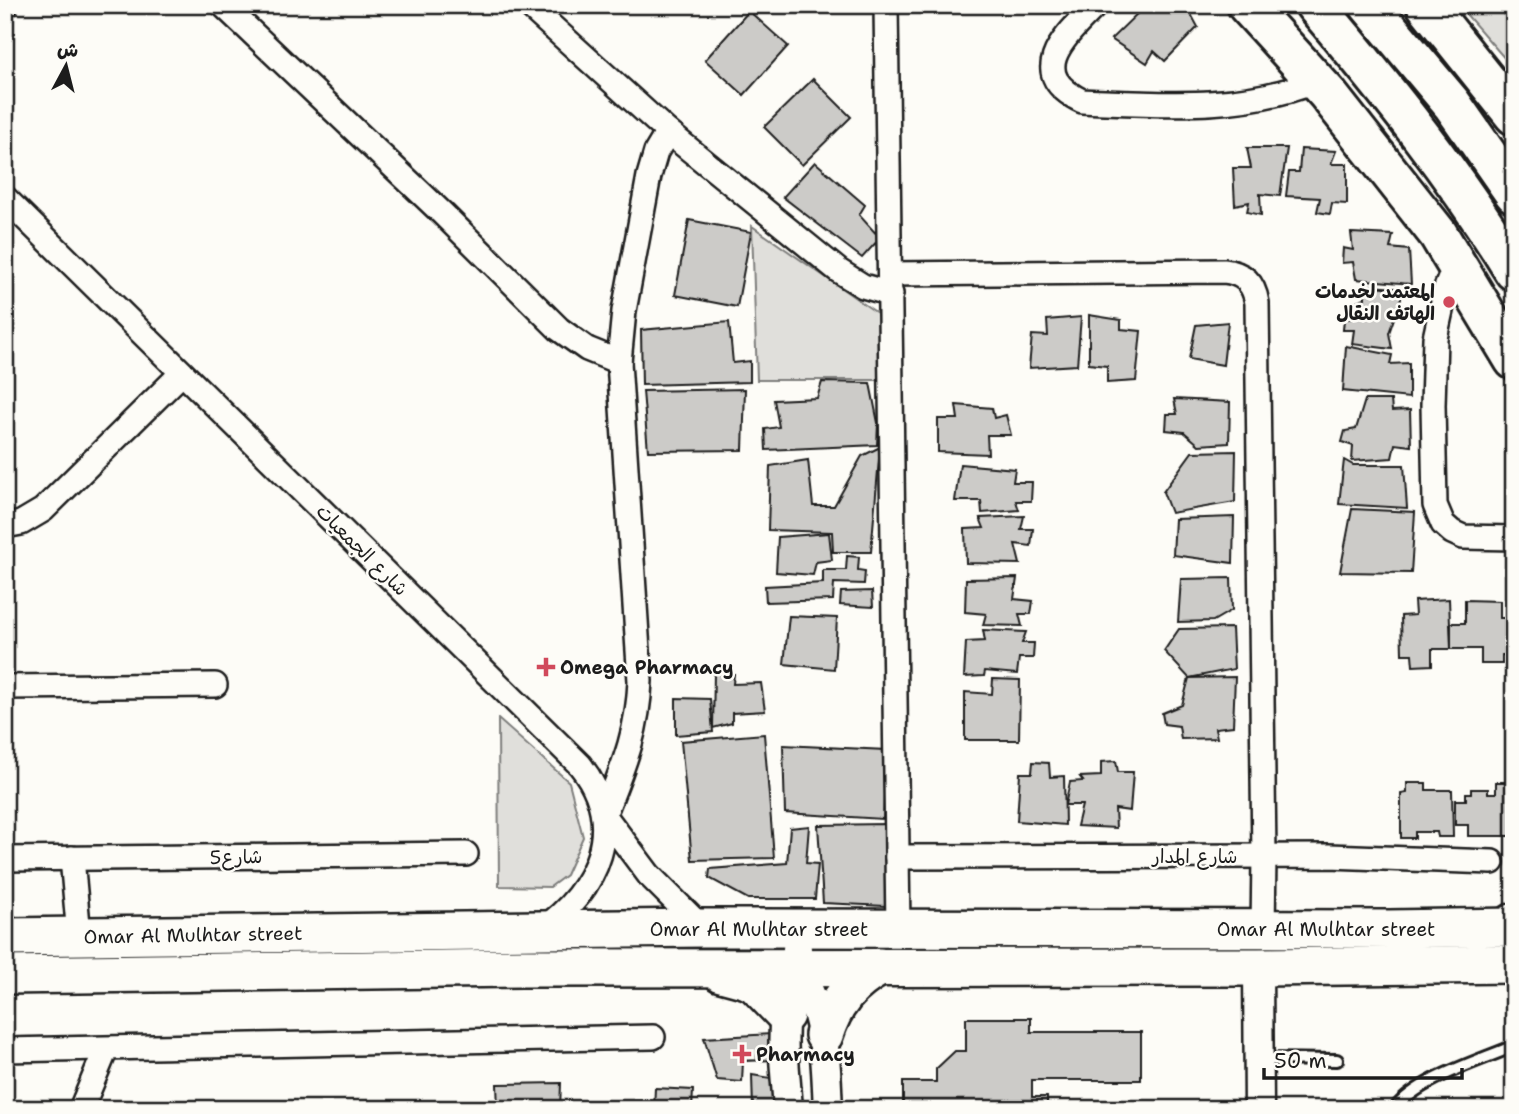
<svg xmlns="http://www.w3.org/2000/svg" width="1519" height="1114" font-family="'Shantell Sans','Playpen Sans Arabic',sans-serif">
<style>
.green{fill:#e0dfdb;stroke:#7e7e7c;stroke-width:2}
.building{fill:#cccbc8;stroke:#1c1c1c;stroke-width:2}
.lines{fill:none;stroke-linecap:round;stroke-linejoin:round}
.service-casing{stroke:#1c1c1c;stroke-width:16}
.minor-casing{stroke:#1c1c1c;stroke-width:28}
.tertiary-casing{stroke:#1c1c1c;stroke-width:33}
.primary-casing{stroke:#1c1c1c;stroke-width:42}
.trunk-casing{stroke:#1c1c1c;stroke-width:44}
.service{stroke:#fdfcf7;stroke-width:10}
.minor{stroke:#fdfcf7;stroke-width:23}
.tertiary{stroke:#fdfcf7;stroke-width:28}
.primary{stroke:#fdfcf7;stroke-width:37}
.trunk{stroke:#fdfcf7;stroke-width:38}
.poi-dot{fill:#d1495b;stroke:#fdfcf7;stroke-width:2.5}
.labels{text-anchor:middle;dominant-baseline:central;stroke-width:5;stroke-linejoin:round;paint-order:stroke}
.poi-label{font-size:19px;font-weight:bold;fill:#1c1c1c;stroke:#fdfcf7;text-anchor:start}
.street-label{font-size:19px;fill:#1c1c1c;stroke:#fdfcf7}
</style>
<rect width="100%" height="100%" fill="#fdfcf7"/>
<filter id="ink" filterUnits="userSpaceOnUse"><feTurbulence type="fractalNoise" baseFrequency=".0143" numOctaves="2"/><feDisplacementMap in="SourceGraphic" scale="14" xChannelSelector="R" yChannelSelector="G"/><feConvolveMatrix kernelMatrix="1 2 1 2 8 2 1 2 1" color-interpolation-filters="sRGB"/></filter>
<g filter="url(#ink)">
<g class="green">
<path d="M1458 5H1514V69Z"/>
<path d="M752 226 877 313 883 338 885 371 878 380H757Z"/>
<path d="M498 719 569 782 583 837 566 875 550 887 499 886Z"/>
</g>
<g class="building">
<path d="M1146 5H1159L1166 12 1175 5H1186L1198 27 1165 61 1154 51 1147 63 1111 39Z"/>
<path d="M749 11 788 46 744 95 705 60Z"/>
<path d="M813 79 851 117 802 165 764 127Z"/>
<path d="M1247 148H1287L1280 196 1260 194 1261 215 1247 212 1249 202 1235 205 1233 168H1251Z"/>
<path d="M1301 149 1336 151 1331 164H1347V204L1332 203 1330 214 1317 212 1320 198 1286 196 1289 172H1299Z"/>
<path d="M815 162 865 205 859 215 880 238 862 258 783 197Z"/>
<path d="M689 220 751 232 737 307 675 295Z"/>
<path d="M1351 233 1393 235 1390 248 1409 250 1411 284 1356 279 1353 262 1342 263 1343 248 1353 250Z"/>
<path d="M1365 285 1404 289 1389 333 1392 349 1352 344 1354 330H1343L1344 319 1356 318 1357 301 1365 298Z"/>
<path d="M1089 315 1121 320V329L1141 331 1136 381 1107 383V366L1089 364Z"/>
<path d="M1081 317 1077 365 1029 368 1032 335 1048 336 1047 320Z"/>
<path d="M729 322 733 363 750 361V382L642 385 641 330Z"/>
<path d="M1228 322 1223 365 1189 359 1196 325Z"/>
<path d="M1346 346 1392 355 1390 364 1409 363V398L1343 391Z"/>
<path d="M822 382 870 383 878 423 877 445 766 450 765 429 779 427 774 400 817 398Z"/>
<path d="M745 389 743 450 648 451 643 391Z"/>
<path d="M1174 399 1230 402 1229 443 1199 445 1184 432 1166 430 1167 414H1177Z"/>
<path d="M1365 400H1391L1392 411 1410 410 1411 446 1395 444 1392 458 1352 461 1353 446 1342 442 1345 431 1356 429Z"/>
<path d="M956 405 992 408 994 418 1006 415 1011 435H987L988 454 938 452V419H958Z"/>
<path d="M880 447 871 552H833L832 532 768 530 770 466 808 460 813 506H834L862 456Z"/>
<path d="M1236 451 1235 502 1171 513 1163 492 1192 452Z"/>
<path d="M1344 460 1353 465H1404L1407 508 1339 504Z"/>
<path d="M960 464 1015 469 1013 482H1032L1031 501H1016L1019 510 982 513 981 501H955Z"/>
<path d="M1352 509 1415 512 1411 573 1340 572Z"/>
<path d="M1024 516 1021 529H1033L1031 546 1015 544 1020 564 966 563 965 529 984 528 980 518Z"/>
<path d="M1234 517 1233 563 1173 555 1175 519Z"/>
<path d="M829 533 832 560 816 562 813 575 776 572 778 537Z"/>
<path d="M847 556 859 557 858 570 865 571 864 584 834 583 833 600 766 602 765 586 823 583V570H846Z"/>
<path d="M1017 578 1014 599 1033 601 1031 614H1019L1022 626 983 625 986 614 965 612 966 579Z"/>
<path d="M1231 578 1232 610 1213 621 1178 622 1181 579Z"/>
<path d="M872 591 873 607 840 605 841 592Z"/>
<path d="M1449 599 1451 649H1432V665L1413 666 1412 654H1402L1401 616 1415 615 1414 601Z"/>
<path d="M1465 600 1500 601V618H1514L1513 655H1502V664H1481V649H1451V623H1465Z"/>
<path d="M789 616 837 618 834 669 784 664Z"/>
<path d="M1232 628 1234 669 1189 678 1164 651 1179 629Z"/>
<path d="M983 630 1026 632 1022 643H1034L1033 658H1019L1017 674 985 671 984 676 964 677 966 642 985 641Z"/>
<path d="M714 673 734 674 733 684 761 683 765 711 732 713V723L713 728Z"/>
<path d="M1235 677 1233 726 1215 728 1217 738 1181 739 1179 726 1164 724 1162 713 1182 705 1189 678Z"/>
<path d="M993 679 1020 680 1019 740H965V692L992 694Z"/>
<path d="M676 698 710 699 713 732 676 735Z"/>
<path d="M764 734 774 858 692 860 681 741Z"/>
<path d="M783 745 886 750 883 819 785 813Z"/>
<path d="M1116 761 1118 772H1133L1130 811 1115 809 1116 828 1077 826 1082 805H1065L1070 782 1083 781 1080 777 1101 776V762Z"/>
<path d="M1033 762 1049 763 1050 777 1064 776 1065 825 1017 821 1020 773H1032Z"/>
<path d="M1496 782H1514V836H1468V825H1455V800H1466V793H1471V789H1488V793H1496Z"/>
<path d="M1407 783H1426V790H1452L1453 837H1438L1437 832H1415V838H1401V794L1407 793Z"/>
<path d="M885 824 886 906 823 903 818 825Z"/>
<path d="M809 826 806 863 818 864 815 899H748L709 878 710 869 787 863 790 828Z"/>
<path d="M966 1018H1031V1032H1141V1080H1032V1097H1047V1109H903V1082H936V1069L955 1051H966Z"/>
<path d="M771 1034 776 1060 743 1061 742 1082 717 1080 704 1038Z"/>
<path d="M752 1075 777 1079 779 1109H753Z"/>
<path d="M561 1083 560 1109H498L497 1084Z"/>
<path d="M655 1088 693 1090 692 1109H654Z"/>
</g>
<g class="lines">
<g class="service-casing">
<g id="service">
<path d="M1260 1059 1337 1060"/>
<path d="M1395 1109C1418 1079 1479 1061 1514 1046"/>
</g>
</g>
<g class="minor-casing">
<g id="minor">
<path d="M223 5 442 213 559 329 587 349 619 362"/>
<path d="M528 5 668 132 839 271 863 286 891 294"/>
<path d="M886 5 898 929"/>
<path d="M1096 5C1067 35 1023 72 1082 101 1161 104 1242 111 1316 81"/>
<path d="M5 6 6 5"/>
<path d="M668 132 656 152 649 176 624 311 619 362 640 681C638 733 623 767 604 815L649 875 702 928V933"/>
<path d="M5 198 580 765C627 824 598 891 541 930"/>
<path d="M1456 263 1446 288 1435 338 1433 405 1435 505 1443 524 1452 532 1463 537 1514 538"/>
<path d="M891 274 1224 271C1244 273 1254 284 1257 303L1264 856 1263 929"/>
<path d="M5 526 21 523 43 510 182 373"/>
<path d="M5 687 215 685"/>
<path d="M897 857 1329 856 1492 862"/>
<path d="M72 858 79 936"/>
<path d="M5 859 466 854"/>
<path d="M5 1050 653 1037"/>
<path d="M81 1109 106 1049"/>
</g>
</g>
<g class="tertiary-casing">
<g id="tertiary">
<path d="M797 967C827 1020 825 1051 828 1109"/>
<path d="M1258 967 1259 1109"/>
<path d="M788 1109C786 1078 781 1045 785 1014 788 992 797 972 797 949"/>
</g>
</g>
<g class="primary-casing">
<g id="primary">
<path d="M5 937 702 928 1389 929 1514 927"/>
<path d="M721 973 747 980 755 984 785 1015"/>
<path d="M5 975 522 968 1258 967 1514 964"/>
<path d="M824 1035C834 1003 851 983 880 967"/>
</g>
</g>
<g class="trunk-casing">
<g id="trunk">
<path d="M1247 5 1327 93 1438 234 1514 360"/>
<path d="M1315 5C1387 90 1456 176 1514 271"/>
<path d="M1369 5 1452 104 1514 193"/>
<path d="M1426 5 1514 115"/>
<path d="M1508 927 1514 923"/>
</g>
</g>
<use href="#service" class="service"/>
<use href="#minor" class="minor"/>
<use href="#tertiary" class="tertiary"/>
<use href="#primary" class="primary"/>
<use href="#trunk" class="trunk"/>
</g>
</g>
<g class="poi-dot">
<circle cx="1449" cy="302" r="7"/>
<path d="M542.5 656.5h7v7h7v7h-7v7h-7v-7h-7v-7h7z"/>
<path d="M738.5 1043.5h7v7h7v7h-7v7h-7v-7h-7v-7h7z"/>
</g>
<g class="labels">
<g class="poi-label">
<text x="1435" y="291" text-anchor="end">المعتمد لخدمات<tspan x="1435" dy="22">الهاتف النقال</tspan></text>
<text x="560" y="667">Omega Pharmacy</text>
<text x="756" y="1054">Pharmacy</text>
</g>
<g class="street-label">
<text transform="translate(362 550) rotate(45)">شارع الجمعيات</text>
<text x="1195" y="856">شارع المدار</text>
<text transform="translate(236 857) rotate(-1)">شارع5</text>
<text x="759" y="929">Omar Al Mulhtar street</text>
<text x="1326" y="929">Omar Al Mulhtar street</text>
<text transform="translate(193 935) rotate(-1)">Omar Al Mulhtar street</text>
</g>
</g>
<rect width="1519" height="1114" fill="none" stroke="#fdfcf7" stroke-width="28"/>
<rect x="14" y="14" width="1491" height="1086" fill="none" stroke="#1c1c1c" stroke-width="2.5" filter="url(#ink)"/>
<g transform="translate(66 66) rotate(7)" stroke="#fdfcf7" stroke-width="5" paint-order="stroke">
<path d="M0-5L12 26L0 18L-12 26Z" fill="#1c1c1c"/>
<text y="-10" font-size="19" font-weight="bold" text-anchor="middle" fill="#1c1c1c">ش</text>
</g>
<path d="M1264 1068v10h198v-10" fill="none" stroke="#1c1c1c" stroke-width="3.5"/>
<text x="1274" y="1068" font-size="21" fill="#1c1c1c" stroke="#fdfcf7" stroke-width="5" paint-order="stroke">50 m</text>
</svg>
